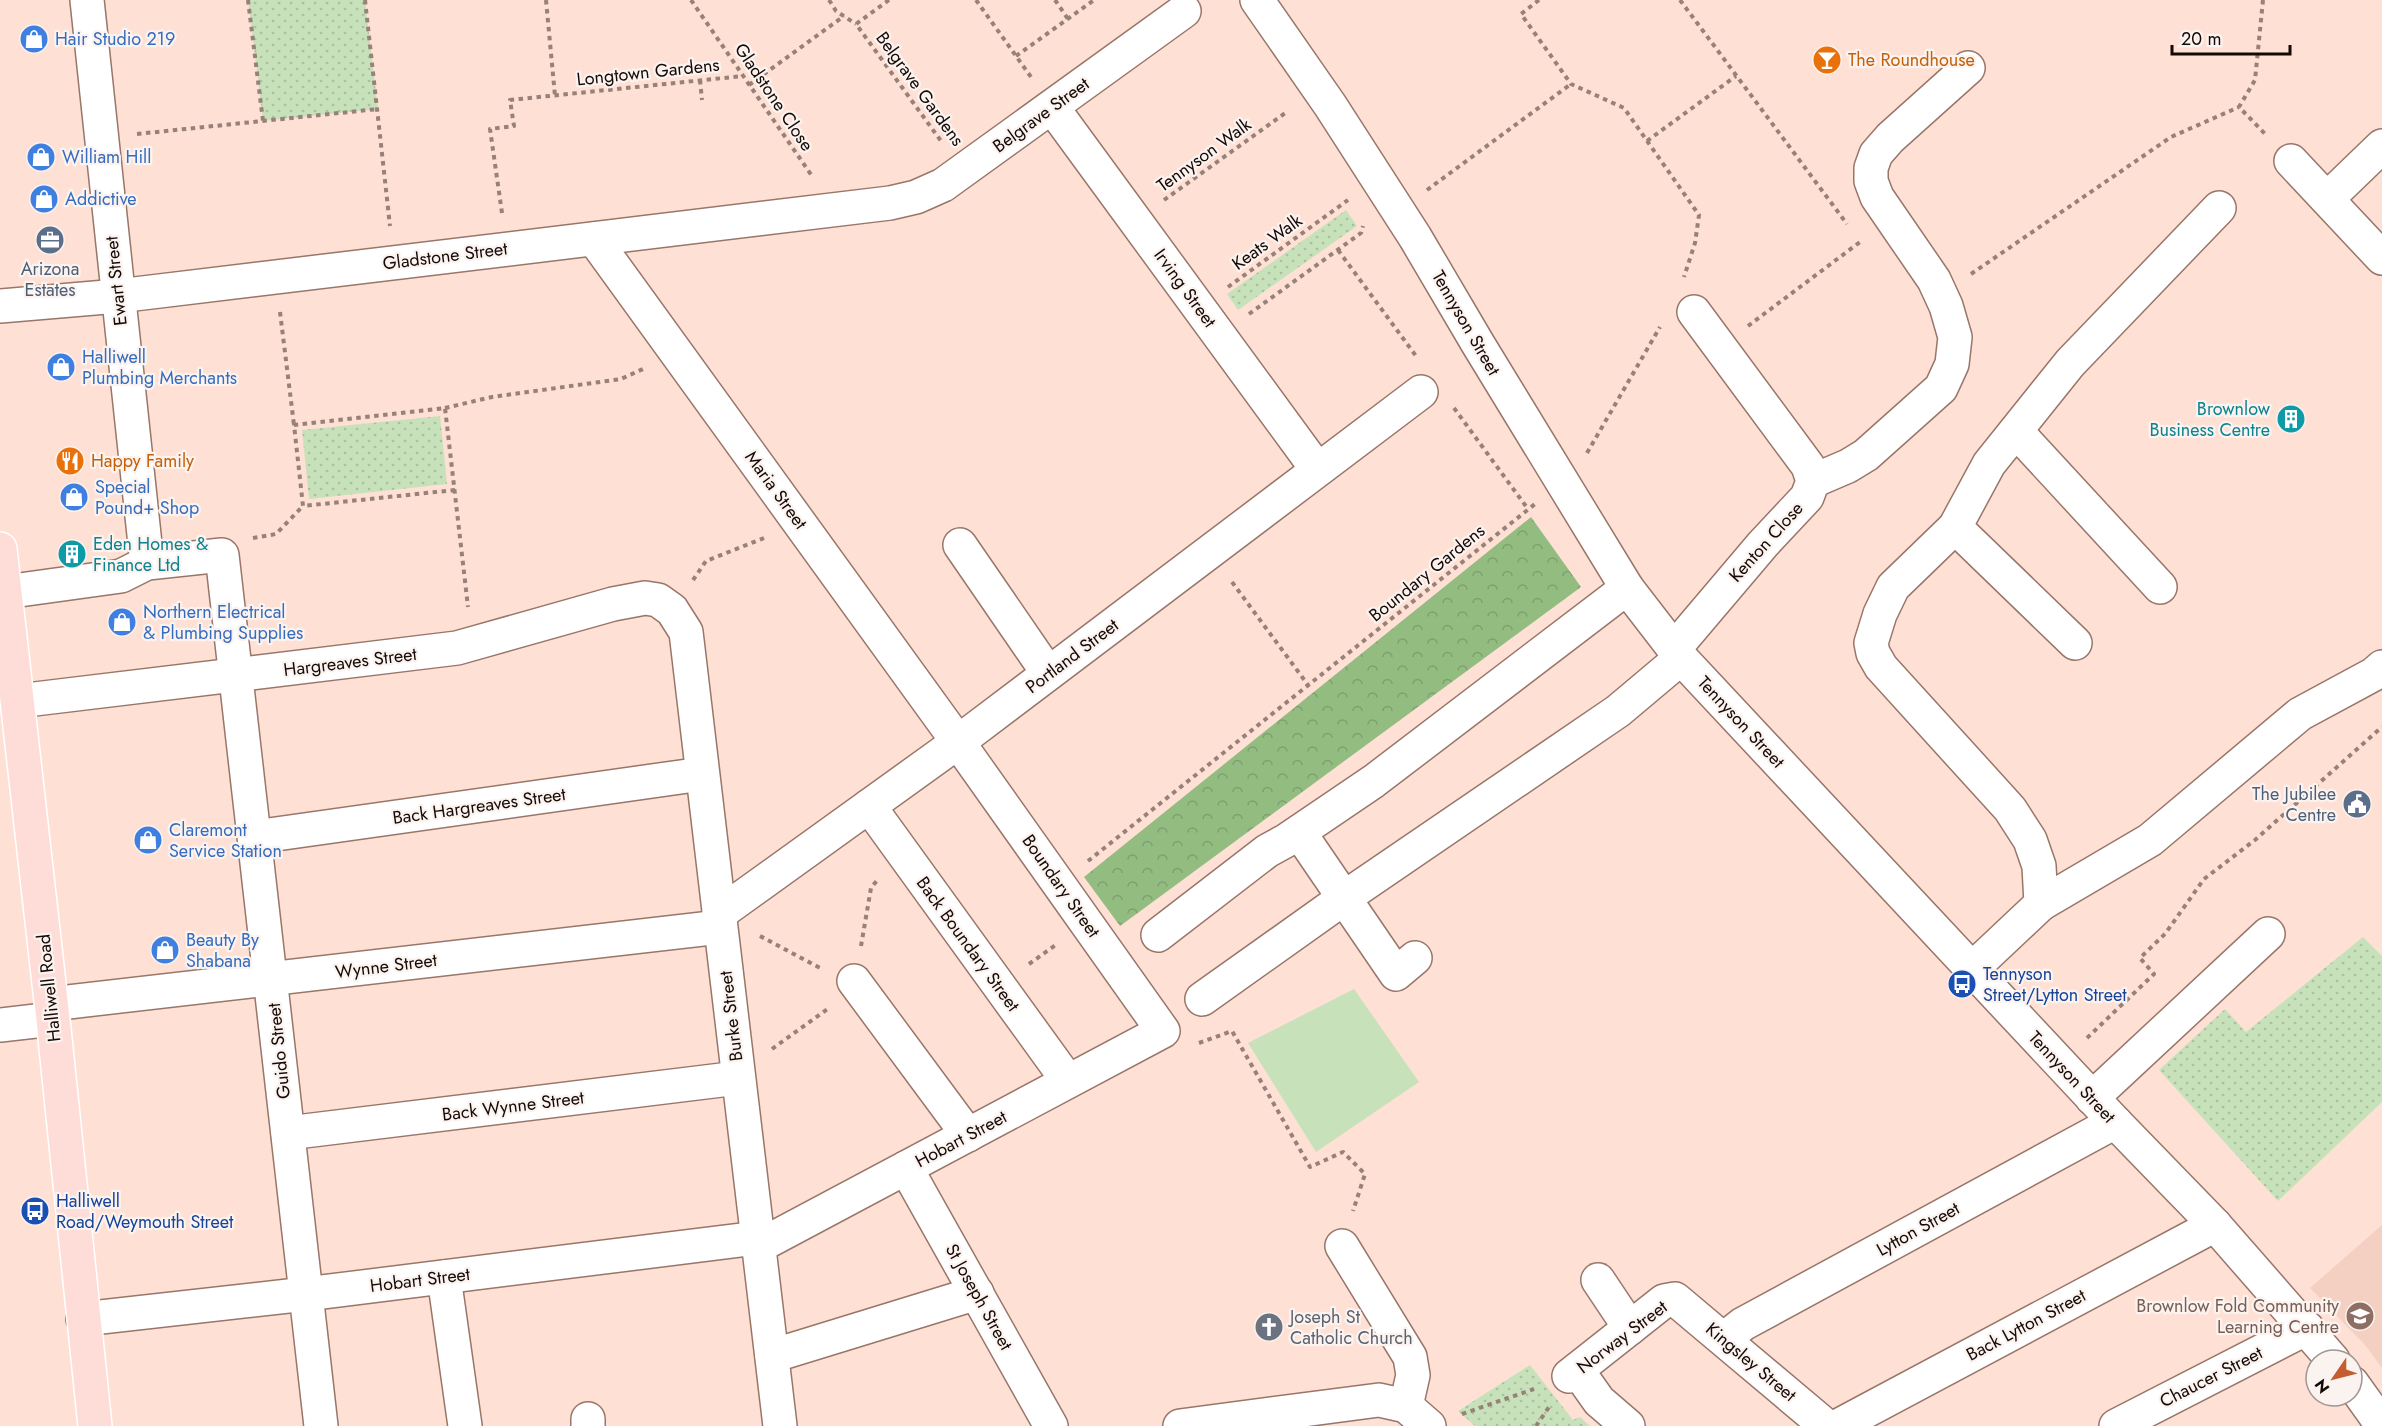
<svg xmlns="http://www.w3.org/2000/svg" width="2382" height="1426" font-family="Jost,sans-serif">
<style>
.built{fill:#f4d0c2}
.grass{fill:url(#grass-dots)}
.forest{fill:url(#forest-crowns)}
.green{fill:#c7e2bb}
.lines{fill:none;stroke-linecap:round;stroke-linejoin:round}
.minor-casing{stroke:#987669;stroke-width:36}
.major-casing{stroke:#fff;stroke-width:36}
.path{stroke:#978178;stroke-width:4;stroke-dasharray:4.5 4.5;stroke-linecap:butt}
.minor{stroke:#fff;stroke-width:33}
.major{stroke:#feddd8;stroke-width:33}
.labels{text-anchor:middle;dominant-baseline:central;stroke-width:4.5;stroke-linejoin:round;paint-order:stroke}
.shop-label{font-size:18px;fill:#366cbe;stroke:#fbf3f0;text-anchor:start}
.food-label{font-size:18px;fill:#c56008;stroke:#fbf3f0;text-anchor:start}
.street-label{font-size:18px;fill:#150905;stroke:#fbf3f0}
.service-label{font-size:18px;fill:#4e5e75;stroke:#fbf3f0}
.culture-label{font-size:18px;fill:#0d838f;stroke:#fbf3f0;text-anchor:end}
.transit-label{font-size:18px;fill:#164399;stroke:#fbf3f0;text-anchor:start}
.education-label{font-size:18px;fill:#785e54;stroke:#fbf3f0;text-anchor:end}
.worship-label{font-size:18px;fill:#5b616d;stroke:#fbf3f0;text-anchor:start}
</style>
<defs>
<pattern id="grass-dots" width="8" height="8" patternUnits="userSpaceOnUse" patternTransform="scale(1.5)"><rect width="8" height="8" fill="#c7e2bb"/><path d="M2 2h.1M6 6h.1" fill="none" stroke="#aac19f" stroke-width="1.8" stroke-linecap="round"/></pattern>
<pattern id="forest-crowns" width="20" height="18" patternUnits="userSpaceOnUse" patternTransform="scale(1.5)"><rect width="20" height="18" fill="#93bc81"/><path d="M2 6a3 3 0 1 1 6 0M12 15a3 3 0 1 1 6 0" fill="none" stroke="#7ea06e"/></pattern>
</defs>
<rect width="100%" height="100%" fill="#ffe0d4"/>
<path class="built" d="M2382 1225V1368L2365 1345 2310 1288Z"/>
<g class="grass">
<path d="M248 0H365L378 109 263 121Z"/>
<path d="M1346 210 1357 226 1238 310 1227 294Z"/>
<path d="M440 416 447 484 309 499 302 430Z"/>
<path d="M2363 937 2382 956V1102L2278 1201 2159 1070 2225 1009 2246 1032Z"/>
<path d="M1530 1365 1573 1420 1580 1417 1590 1426H1475L1458 1411Z"/>
</g>
<path class="forest" d="M1531 517 1581 587 1120 926 1084 877Z"/>
<path class="green" d="M1354 989 1419 1082 1316 1152 1248 1043Z"/>
<g class="lines">
<g class="minor-casing">
<g id="minor">
<path d="M87 0 147 563"/>
<path d="M1257 0 1330 105 1415 237 1478 344 1627 588 1681 658 2115 1122 2215 1225 2333 1360"/>
<path d="M1052 107 1317 469"/>
<path d="M2291 161 2382 258"/>
<path d="M2327 199 2382 146"/>
<path d="M594 239 958 742 1163 1031 759 1246"/>
<path d="M0 306 118 296 890 203 916 197 943 185 1184 11"/>
<path d="M2016 431 2160 587"/>
<path d="M1813 481 1848 466 1866 455 1941 388 1952 364 1955 337 1946 306 1934 280 1877 197 1871 181V168L1876 154 1890 138 1968 68"/>
<path d="M1955 527 1989 464 2070 363 2219 208"/>
<path d="M960 545 1048 673"/>
<path d="M5 592 121 576 147 563 222 555 321 1426"/>
<path d="M1674 649 1763 544 1807 497 1813 481 1808 466 1694 312"/>
<path d="M18 701 457 648 613 604 645 598 658 600 672 610 686 632 780 1426"/>
<path d="M869 806 1068 1081"/>
<path d="M1299 832 1396 974 1415 958"/>
<path d="M255 837 702 774"/>
<path d="M2041 904 2150 840 2300 714 2374 674 2382 667"/>
<path d="M719 914 958 742 1421 392"/>
<path d="M1158 935 1267 851 1287 840 1374 781 1627 588"/>
<path d="M1972 969 2041 904 2039 866 2030 840 2010 809 1881 667 1873 653 1871 643 1880 614 1893 587 1955 527 2075 643"/>
<path d="M854 981 968 1135"/>
<path d="M1202 999 1344 898 1618 711 1681 658"/>
<path d="M51 1004 720 927"/>
<path d="M0 1025 53 1019"/>
<path d="M2092 1098 2268 934"/>
<path d="M288 1133 738 1078"/>
<path d="M906 1168 1051 1426"/>
<path d="M1342 1246 1410 1357 1413 1375 1406 1406"/>
<path d="M444 1277 465 1426"/>
<path d="M1598 1280 1630 1328"/>
<path d="M83 1319 306 1294 757 1238"/>
<path d="M1724 1339 1743 1324 2115 1122"/>
<path d="M772 1356 977 1293"/>
<path d="M1577 1370 1599 1401 1628 1426"/>
<path d="M1569 1376 1664 1301 1675 1299 1826 1426"/>
<path d="M2352 1383 2382 1425"/>
<path d="M588 1419V1426"/>
<path d="M1180 1426 1379 1400 1406 1406 1429 1426"/>
<path d="M1838 1426 2215 1225"/>
<path d="M2116 1426 2307 1328"/>
</g>
</g>
<g class="major-casing">
<path id="major" d="M0 549 53 1019 95 1426"/>
</g>
<g class="path">
<path d="M248 0 263 121"/>
<path d="M365 0 390 226"/>
<path d="M546 0 555 96"/>
<path d="M691 0 812 176"/>
<path d="M829 0 836 11 856 24"/>
<path d="M889 0 856 24 941 141"/>
<path d="M976 0 1031 77"/>
<path d="M1055 0 1068 19"/>
<path d="M1539 0 1521 14 1571 84 1624 108 1699 215 1695 243 1684 277"/>
<path d="M1680 0 1847 224"/>
<path d="M2263 0 2255 80 2239 107 2267 136"/>
<path d="M1016 56 1094 0"/>
<path d="M700 80 702 100"/>
<path d="M749 85 844 16"/>
<path d="M137 134 378 109"/>
<path d="M1647 141 1736 76"/>
<path d="M1427 190 1571 84"/>
<path d="M1164 200 1288 111"/>
<path d="M502 213 490 129 514 126 510 100 743 76"/>
<path d="M1338 250 1416 356"/>
<path d="M1971 274 2171 137 2239 107"/>
<path d="M1228 287 1348 200"/>
<path d="M280 312 294 425"/>
<path d="M1249 314 1361 233 1363 226"/>
<path d="M1748 326 1860 242"/>
<path d="M445 408 492 397 621 379 643 369"/>
<path d="M1454 408 1528 509"/>
<path d="M1587 453 1660 327"/>
<path d="M455 490 303 506 294 425 445 408 468 607"/>
<path d="M253 538 276 534 303 506"/>
<path d="M693 580 706 561 764 538"/>
<path d="M1232 582 1308 685"/>
<path d="M1088 861 1535 504"/>
<path d="M760 936 822 969"/>
<path d="M861 946 871 888 878 879"/>
<path d="M1029 964 1057 944"/>
<path d="M2087 1038 2154 974 2140 958 2165 934 2204 879 2255 840 2382 727"/>
<path d="M1199 1043 1232 1031 1310 1167 1343 1152 1365 1174 1353 1211"/>
<path d="M772 1049 829 1008"/>
<path d="M1462 1414 1534 1389"/>
<path d="M1536 1426 1549 1407"/>
</g>
<use href="#minor" class="minor"/>
<use href="#major" class="major"/>
</g>
<defs>
<g id="shop-disc" transform="scale(1.5)"><circle r="9.5" fill="#3f7fe0" stroke="#fbf3f0"/><path d="M-5-2.5h2.3a2.7 3.5 0 0 1 5.4 0H5L5.5 6h-11ZM-1.5-2.5h3a1.5 2.3 0 0 0-3 0Z" fill="#fff"/></g>
<g id="bar-disc" transform="scale(1.5)"><circle r="9.5" fill="#e8710a" stroke="#fbf3f0"/><path d="M-6-5H6L.8 .8V4.5H3.5V6h-7V4.5H-.8V.8Z" fill="#fff"/></g>
<g id="office-disc" transform="scale(1.5)"><circle r="9.5" fill="#5c6f8a" stroke="#fbf3f0"/><path d="M-6-3h4V-5.5h4V-3h4V5H-6ZM-1-4.5V-3h2v-1.5ZM-6 0V1H6V0Z" fill="#fff"/></g>
<g id="building-disc" transform="scale(1.5)"><circle r="9.5" fill="#0f9aa8" stroke="#fbf3f0"/><path d="M-4-6H4V6H1V3H-1V6H-4ZM-2.5-4.3h1.7v1.8h-1.7ZM.8-4.3h1.7v1.8H.8ZM-2.5-1h1.7V.8h-1.7ZM.8-1h1.7V.8H.8Z" fill="#fff"/></g>
<g id="restaurant-disc" transform="scale(1.5)"><circle r="9.5" fill="#e8710a" stroke="#fbf3f0"/><path d="M-5-6h1v4h1v-4h1v4h1v-4h1v5L-1.5 .5V6h-2V.5L-5-1ZM5-6V6H3V1.5H1.5Q1.5-4 5-6Z" fill="#fff"/></g>
<g id="civic-disc" transform="scale(1.5)"><circle r="9.5" fill="#5c6f8a" stroke="#fbf3f0"/><path d="M-.6-6.5H3V-4.5H.6V-3L4-1V1h2V6H-6V1h2V-1L-.6-3ZM-1.2 2.5V6h2.4V2.5Z" fill="#fff"/></g>
<g id="bus-disc" transform="scale(1.5)"><circle r="9.5" fill="#1a4fb4" stroke="#fbf3f0"/><path d="M-5-6H5V4H4V6H2V4H-2V6H-4V4H-5ZM-3.5-4V0h7V-4ZM-3.5 1.2v1.5H-2V1.2ZM2 1.2v1.5H3.5V1.2Z" fill="#fff"/></g>
<g id="university-disc" transform="scale(1.5)"><circle r="9.5" fill="#8d6e63" stroke="#fbf3f0"/><path d="M0-5L7-2L0 1L-7-2ZM-4 1L0 2.5L4 1V4Q0 6-4 4Z" fill="#fff"/></g>
<g id="church-disc" transform="scale(1.5)"><circle r="9.5" fill="#6b7280" stroke="#fbf3f0"/><path d="M-1.2-6h2.4v3.5h3.3v2.4h-3.3V6h-2.4V-.1h-3.3v-2.4h3.3Z" fill="#fff"/></g>
</defs>
<g fill-rule="evenodd">
<use href="#shop-disc" x="34" y="39"/>
<use href="#bar-disc" x="1827" y="60"/>
<use href="#shop-disc" x="41" y="157"/>
<use href="#shop-disc" x="44" y="199"/>
<use href="#office-disc" x="50" y="240"/>
<use href="#shop-disc" x="61" y="367"/>
<use href="#building-disc" x="2291" y="419"/>
<use href="#restaurant-disc" x="70" y="461"/>
<use href="#shop-disc" x="74" y="497"/>
<use href="#building-disc" x="72" y="554"/>
<use href="#shop-disc" x="122" y="622"/>
<use href="#civic-disc" x="2357" y="804"/>
<use href="#shop-disc" x="148" y="840"/>
<use href="#shop-disc" x="165" y="950"/>
<use href="#bus-disc" x="1962" y="984"/>
<use href="#bus-disc" x="35" y="1211"/>
<use href="#university-disc" x="2360" y="1316"/>
<use href="#church-disc" x="1269" y="1327"/>
</g>
<g class="labels">
<g class="shop-label">
<text x="55" y="39">Hair Studio 219</text>
<text x="62" y="157">William Hill</text>
<text x="65" y="199">Addictive</text>
<text x="82" y="357">Halliwell<tspan x="82" dy="21">Plumbing Merchants</tspan></text>
<text x="95" y="487">Special<tspan x="95" dy="21">Pound+ Shop</tspan></text>
<text x="143" y="612">Northern Electrical<tspan x="143" dy="21">&amp; Plumbing Supplies</tspan></text>
<text x="169" y="830">Claremont<tspan x="169" dy="21">Service Station</tspan></text>
<text x="186" y="940">Beauty By<tspan x="186" dy="21">Shabana</tspan></text>
</g>
<g class="food-label">
<text x="1848" y="60">The Roundhouse</text>
<text x="91" y="461">Happy Family</text>
</g>
<g class="street-label">
<text transform="translate(648 72) rotate(-6)">Longtown Gardens</text>
<text transform="translate(920 89) rotate(54)">Belgrave Gardens</text>
<text transform="translate(774 97) rotate(56)">Gladstone Close</text>
<text transform="translate(1041 115) rotate(-36)">Belgrave Street</text>
<text transform="translate(1204 155) rotate(-36)">Tennyson Walk</text>
<text transform="translate(1267 242) rotate(-36)">Keats Walk</text>
<text transform="translate(445 256) rotate(-7)">Gladstone Street</text>
<text transform="translate(116 281) rotate(-96)">Ewart Street</text>
<text transform="translate(1185 288) rotate(54)">Irving Street</text>
<text transform="translate(1466 323) rotate(60)">Tennyson Street</text>
<text transform="translate(776 490) rotate(54)">Maria Street</text>
<text transform="translate(1766 542) rotate(-48)">Kenton Close</text>
<text transform="translate(1427 573) rotate(-39)">Boundary Gardens</text>
<text transform="translate(1072 656) rotate(-37)">Portland Street</text>
<text transform="translate(350 662) rotate(-7)">Hargreaves Street</text>
<text transform="translate(1741 722) rotate(47)">Tennyson Street</text>
<text transform="translate(479 806) rotate(-8)">Back Hargreaves Street</text>
<text transform="translate(1061 886) rotate(55)">Boundary Street</text>
<text transform="translate(968 944) rotate(54)">Back Boundary Street</text>
<text transform="translate(386 966) rotate(-7)">Wynne Street</text>
<text transform="translate(49 988) rotate(-96)">Halliwell Road</text>
<text transform="translate(731 1016) rotate(-97)">Burke Street</text>
<text transform="translate(279 1051) rotate(-96)">Guido Street</text>
<text transform="translate(2072 1077) rotate(47)">Tennyson Street</text>
<text transform="translate(513 1106) rotate(-7)">Back Wynne Street</text>
<text transform="translate(961 1139) rotate(-28)">Hobart Street</text>
<text transform="translate(1918 1229) rotate(-29)">Lytton Street</text>
<text transform="translate(420 1280) rotate(-7)">Hobart Street</text>
<text transform="translate(979 1297) rotate(61)">St Joseph Street</text>
<text transform="translate(2026 1325) rotate(-28)">Back Lytton Street</text>
<text transform="translate(1622 1337) rotate(-37)">Norway Street</text>
<text transform="translate(1751 1362) rotate(40)">Kingsley Street</text>
<text transform="translate(2211 1377) rotate(-27)">Chaucer Street</text>
</g>
<g class="service-label">
<text x="50" y="269">Arizona<tspan x="50" dy="21">Estates</tspan></text>
<text x="2336" y="794" text-anchor="end">The Jubilee<tspan x="2336" dy="21">Centre</tspan></text>
</g>
<g class="culture-label">
<text x="2270" y="409">Brownlow<tspan x="2270" dy="21">Business Centre</tspan></text>
<text x="93" y="544" text-anchor="start">Eden Homes &amp;<tspan x="93" dy="21">Finance Ltd</tspan></text>
</g>
<g class="transit-label">
<text x="1983" y="974">Tennyson<tspan x="1983" dy="21">Street/Lytton Street</tspan></text>
<text x="56" y="1201">Halliwell<tspan x="56" dy="21">Road/Weymouth Street</tspan></text>
</g>
<g class="education-label">
<text x="2339" y="1306">Brownlow Fold Community<tspan x="2339" dy="21">Learning Centre</tspan></text>
</g>
<g class="worship-label">
<text x="1290" y="1317">Joseph St<tspan x="1290" dy="21">Catholic Church</tspan></text>
</g>
</g>
<g transform="translate(2334 1378) rotate(235)"><circle r="28" fill="#fbf3f0" stroke="#9f9592" stroke-width="1.5"/>
<path d="M0-4.5L10 22L0 15L-10 22Z" fill="#c45d2f"/>
<text y="-9" font-size="16" font-weight="bold" text-anchor="middle" fill="#150905">N</text>
</g>
<path d="M2172 45v9h118v-9" fill="none" stroke="#150905" stroke-width="3"/>
<text x="2181" y="45" font-size="18" fill="#150905" stroke="#fbf3f0" stroke-width="4.5" paint-order="stroke">20 m</text>
</svg>
